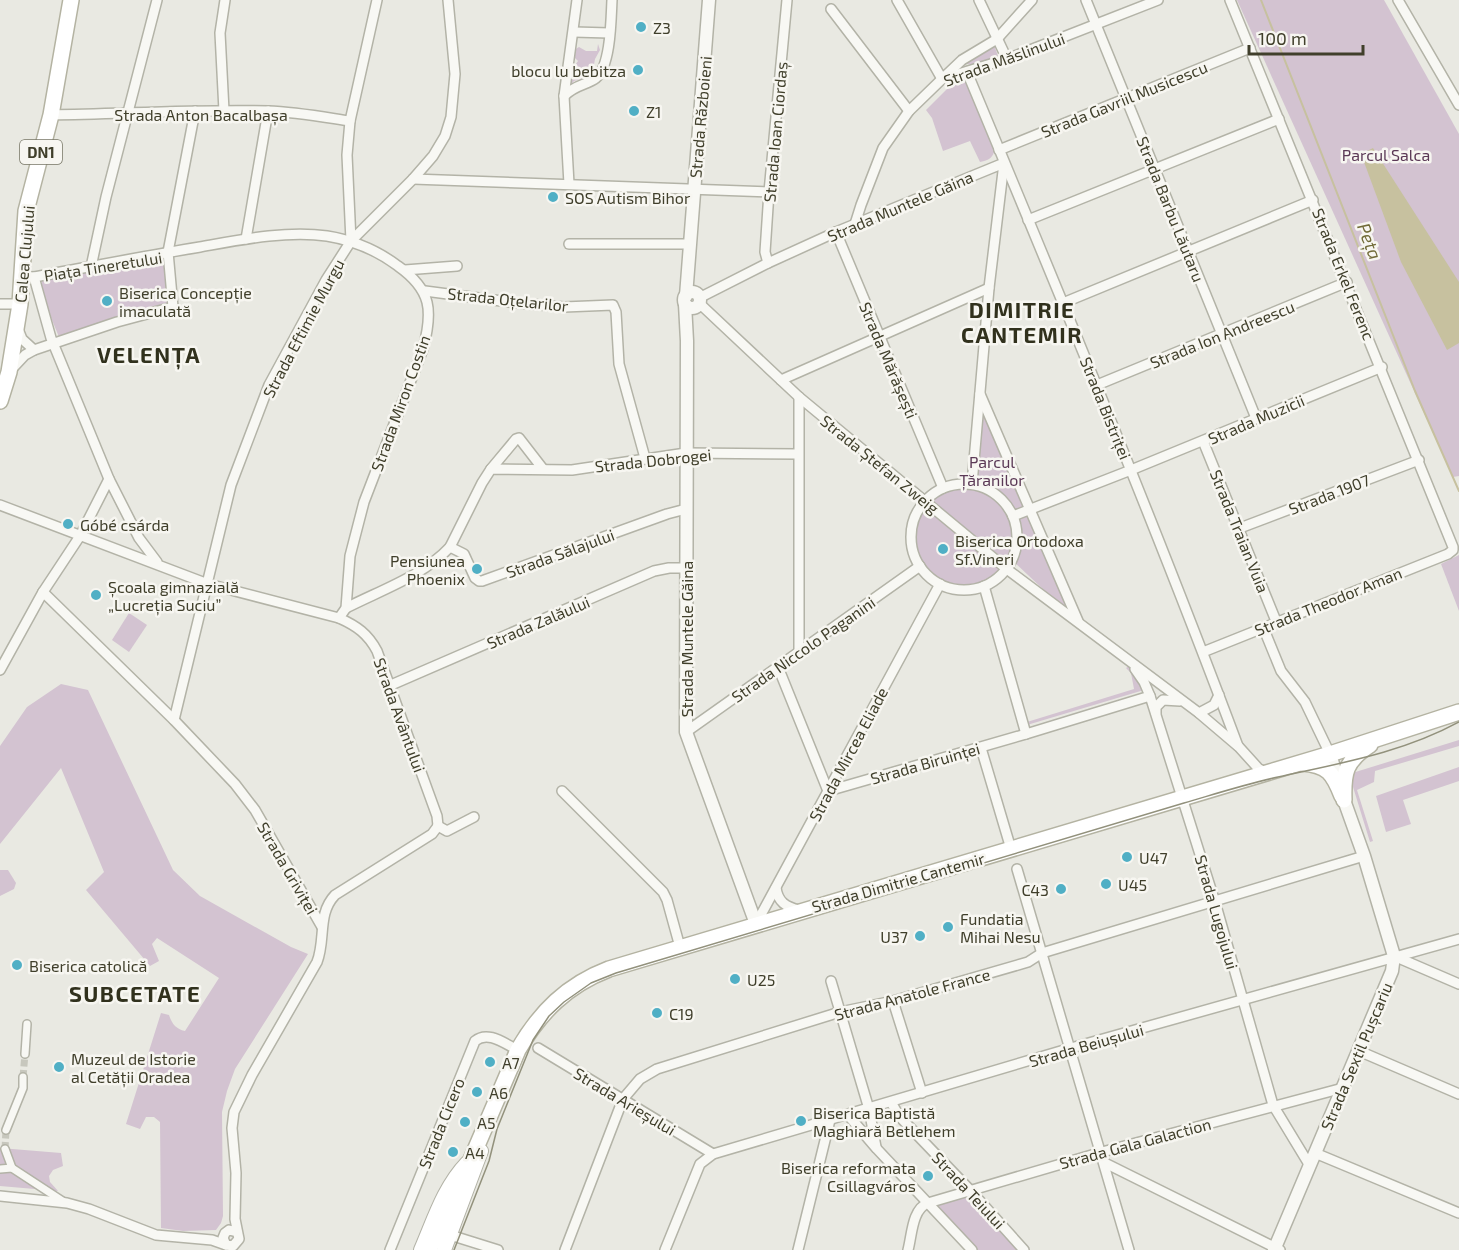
<svg xmlns="http://www.w3.org/2000/svg" width="1459" height="1250" font-family="'Exo 2',sans-serif">
<style>
.green{fill:#d3c3d1}
.water{fill:#c7c19f}
.lines{fill:none;stroke-linecap:round;stroke-linejoin:round}
.stream{stroke:#c7c19f;stroke-width:2}
.pedestrian-tunnel{stroke:#c7c7bd;stroke-width:7;stroke-dasharray:7 3.5;stroke-linecap:butt}
.pedestrian-casing{stroke:#b3b3a7;stroke-width:10}
.minor-casing{stroke:#b3b3a7;stroke-width:12}
.tertiary-casing{stroke:#b3b3a7;stroke-width:15}
.secondary-casing{stroke:#b3b3a7;stroke-width:16}
.primary-casing{stroke:#b4b3a2;stroke-width:18}
.pedestrian{stroke:#f8f8f4;stroke-width:7}
.minor{stroke:#f8f8f4;stroke-width:9}
.tertiary{stroke:#f8f8f4;stroke-width:12}
.secondary{stroke:#fff;stroke-width:14}
.primary{stroke:#fff;stroke-width:15}
.tram{stroke:#92917c;stroke-width:1.5}
.poi-dot{fill:#50afc5;stroke:#f7f6f1;stroke-width:2}
.labels{text-anchor:middle;dominant-baseline:central;stroke-width:5;stroke-linejoin:round;paint-order:stroke}
.shield{fill:#f7f6f1;stroke:#777666;stroke-width:1.5}
.shield-label{font-size:15px;font-weight:bold;fill:#403f2b}
.poi-label{font-size:16px;fill:#403f2b;stroke:#f7f6f1;text-anchor:start}
.street-label{font-size:16px;fill:#403f2b;stroke:#f7f6f1}
.park-label{font-size:16px;fill:#5b3956;stroke:#f7f6f1}
.water-label{font-size:18px;font-style:italic;fill:#716b38;stroke:#f7f6f1}
.district-label{font-size:22px;font-weight:bold;letter-spacing:1.5px;fill:#31311d;stroke:#f7f6f1}
</style>
<rect width="100%" height="100%" fill="#e9e9e2"/>
<g class="green">
<path d="M1237 0H1384L1459 134V476L1453 477Z"/>
<path d="M598 44 600 50 595 59 592 75 574 81 570 86 571 71 578 61 574 57V50L579 47 586 51H597Z"/>
<path d="M994 45 998 56 978 64H967L968 60Z"/>
<path d="M966 81 995 149C993 158 989 160 980 162L970 141 943 151 932 118 926 110 953 83Z"/>
<path d="M163 257 169 304 117 317 59 337 39 288 43 280Z"/>
<path d="M979 391 1079 623 1012 560C1006 569 1000 577 990 583 963 599 928 586 915 558 898 516 931 484 972 484Z"/>
<path d="M1459 555V611L1441 564Z"/>
<path d="M129 613 147 625 129 652 112 640Z"/>
<path d="M1129 666 1140 679 1144 690 1027 725V722L1134 689 1131 673 1126 668Z"/>
<path d="M61 684 88 690 173 870 200 896 291 947 308 954 235 1069 227 1091 222 1112 223 1216 221 1223 216 1230 183 1231 161 1228 160 1122 154 1117H146L140 1129 126 1124 161 1013 169 1015C172 1024 176 1029 185 1031L219 978 157 938 152 944 159 961 150 966 86 890 104 872 61 768 0 844V746L27 707Z"/>
<path d="M1459 740V746L1375 771 1374 782 1357 790 1373 841 1370 842 1349 774Z"/>
<path d="M1459 767V781L1403 800 1411 824 1386 832 1376 796Z"/>
<path d="M0 870H8L16 883 14 889 0 896Z"/>
<path d="M0 1148 61 1153 63 1166 53 1170 49 1176 50 1182 58 1191 0 1186Z"/>
<path d="M970 1190 1024 1250H972L928 1203Z"/>
</g>
<path class="water" d="M1373 148 1459 282V343L1447 350 1401 262 1361 154Z"/>
<g class="lines">
<path class="stream" d="M1261 0 1415 391 1459 491"/>
<g class="pedestrian-tunnel">
<path d="M23 1077 25 1054"/>
<path d="M5 1149 6 1130"/>
</g>
<g class="pedestrian-casing">
<g id="pedestrian">
<path d="M25 1054 27 1024"/>
<path d="M6 1130 23 1088V1077"/>
<path d="M5 1149 12 1168 64 1202"/>
<path d="M0 1169 12 1168"/>
</g>
</g>
<g class="minor-casing">
<g id="minor">
<path d="M897 0 942 79 962 60 997 39 1032 0"/>
<path d="M979 0 1007 59"/>
<path d="M1086 0 1256 418"/>
<path d="M1398 0 1459 105"/>
<path d="M831 9 909 111"/>
<path d="M574 32 609 33"/>
<path d="M967 72C1060 295 1153 519 1238 746"/>
<path d="M564 96C576 84 587 85 596 78 611 66 611 18 612 0"/>
<path d="M224 111 220 33 225 0"/>
<path d="M51 115C123 114 196 109 268 111 296 112 323 117 350 121"/>
<path d="M999 150 1250 48"/>
<path d="M413 179 769 192"/>
<path d="M569 184 564 96 577 0"/>
<path d="M1028 220 1279 119"/>
<path d="M855 224 861 205 883 148 909 111 942 79 1007 59 1158 0"/>
<path d="M836 232 943 488"/>
<path d="M246 239 268 111"/>
<path d="M351 241 347 155 350 121 377 0"/>
<path d="M569 244H690"/>
<path d="M768 263 765 252 769 192 787 0"/>
<path d="M91 267 106 197 157 0"/>
<path d="M405 270 457 266"/>
<path d="M21 276 34 277C89 267 145 256 200 247 239 240 287 230 327 236 352 240 378 251 398 266 432 290 433 311 423 349L364 502 350 556 346 608 339 618"/>
<path d="M34 277 51 338 109 479 139 538 157 562"/>
<path d="M425 291 517 303 564 307 613 305 616 312 619 364 645 458"/>
<path d="M699 298 768 263 836 232 1004 163 989 288 972 484"/>
<path d="M699 303 799 397 1008 570 1199 713 1239 747 1258 768 1266 773"/>
<path d="M1063 303 1313 200"/>
<path d="M0 304H20"/>
<path d="M18 329 22 339 34 350"/>
<path d="M10 371 25 355 34 350 117 322 173 307 168 252 195 111"/>
<path d="M781 380 989 288"/>
<path d="M1097 385 1347 282"/>
<path d="M980 394 1078 621"/>
<path d="M799 397V651"/>
<path d="M1203 441 1276 621"/>
<path d="M491 469 516 439 519 438 543 469"/>
<circle cx="964" cy="537" r="53"/>
<path d="M0 505 208 584 339 618C357 626 368 634 377 651L437 816 438 826"/>
<path d="M1013 516 1131 470 1382 367"/>
<path d="M1240 528 1419 460"/>
<path d="M450 547 464 554 475 578 479 581H482L667 514 686 509"/>
<path d="M984 586 1026 734"/>
<path d="M43 592 174 720 235 784 255 810 322 927"/>
<path d="M346 608C381 590 423 576 450 547L482 483 491 469 572 470 686 453 798 454"/>
<path d="M1263 627 1281 671 1305 702 1330 754"/>
<path d="M1203 652 1448 554 1453 550V547L1230 0"/>
<path d="M778 667 828 791 1026 734 1150 696"/>
<path d="M1135 669 1144 682 1150 696 1215 902 1273 1105 1310 1166"/>
<path d="M0 670 43 592 80 536 109 479"/>
<path d="M391 685 654 571 669 568H687"/>
<path d="M1156 713V707L1163 700 1180 701"/>
<path d="M1199 713 1214 705 1219 695"/>
<path d="M174 720 231 485 269 385 326 280 351 241 413 179 433 156 445 136 451 117 455 74 448 0"/>
<path d="M686 732 920 566"/>
<path d="M981 748 1011 849"/>
<path d="M562 791 663 892 667 900 680 947"/>
<path d="M438 826 447 831 474 817"/>
<path d="M1017 869 1129 1250"/>
<path d="M776 888C778 902 786 907 799 910"/>
<path d="M756 924 940 584"/>
<path d="M1394 956 1459 984"/>
<path d="M831 981 869 1109 876 1147"/>
<path d="M893 1001 922 1093"/>
<path d="M538 1048 713 1154"/>
<path d="M1359 1051 1459 1094"/>
<path d="M891 1102 899 1116 970 1190 1024 1250"/>
<path d="M848 1115 877 1149 972 1250"/>
<path d="M1315 1153 1459 1213"/>
<path d="M1105 1163 1280 1250"/>
<path d="M0 1196 67 1203 89 1209 156 1235 212 1240 226 1245"/>
<path d="M237 1232 229 1230 225 1233 223 1238 226 1245 233 1246 239 1239 235 1219 236 1173 232 1128 234 1112 252 1075 317 962C326 939 317 914 335 895L432 834 438 826"/>
<path d="M450 1235 498 1250"/>
<path d="M390 1250 475 1041C488 1030 505 1044 518 1050"/>
<path d="M565 1250 623 1099 640 1079 657 1069 840 1012 893 1001 1028 962 1042 953 1364 856"/>
<path d="M665 1250 700 1164 713 1154 1071 1048 1459 939"/>
<path d="M798 1250 830 1120"/>
<path d="M908 1250C912 1235 912 1209 928 1203L1102 1152 1343 1088"/>
</g>
</g>
<g class="tertiary-casing">
<g id="tertiary">
<circle cx="692" cy="300" r="8"/>
<path d="M686 296 709 0"/>
<path d="M685 304 687 341 686 732 756 924"/>
<path d="M1274 1250 1392 971 1394 956 1364 856 1344 800 1330 754"/>
</g>
</g>
<g class="secondary-casing">
<g id="secondary">
<path d="M421 1250C434 1220 444 1187 467 1163"/>
<path d="M444 1250 481 1151"/>
</g>
</g>
<g class="primary-casing">
<g id="primary">
<path d="M0 401 9 372 20 304 26 211 51 115 71 0"/>
<path d="M1302 763C1328 765 1333 773 1342 796"/>
<path d="M1344 800C1343 773 1345 761 1370 745"/>
<path d="M429 1250 441 1221 455 1197 518 1050C540 1012 567 985 609 969L1330 754 1459 712"/>
</g>
</g>
<use href="#pedestrian" class="pedestrian"/>
<use href="#minor" class="minor"/>
<use href="#tertiary" class="tertiary"/>
<use href="#secondary" class="secondary"/>
<use href="#primary" class="primary"/>
<path class="tram" d="M454 1250 489 1161 497 1129 533 1040 549 1016 564 1002 591 983 616 973 1184 803C1215 794 1246 784 1278 777 1341 763 1402 753 1459 722"/>
</g>
<g class="poi-dot">
<circle cx="641" cy="27" r="6"/>
<circle cx="638" cy="70" r="6"/>
<circle cx="634" cy="111" r="6"/>
<circle cx="553" cy="197" r="6"/>
<circle cx="107" cy="301" r="6"/>
<circle cx="68" cy="524" r="6"/>
<circle cx="943" cy="549" r="6"/>
<circle cx="477" cy="569" r="6"/>
<circle cx="96" cy="595" r="6"/>
<circle cx="1127" cy="857" r="6"/>
<circle cx="1106" cy="884" r="6"/>
<circle cx="1061" cy="889" r="6"/>
<circle cx="948" cy="927" r="6"/>
<circle cx="920" cy="936" r="6"/>
<circle cx="17" cy="965" r="6"/>
<circle cx="735" cy="979" r="6"/>
<circle cx="657" cy="1013" r="6"/>
<circle cx="490" cy="1062" r="6"/>
<circle cx="59" cy="1067" r="6"/>
<circle cx="477" cy="1092" r="6"/>
<circle cx="801" cy="1121" r="6"/>
<circle cx="465" cy="1122" r="6"/>
<circle cx="453" cy="1152" r="6"/>
<circle cx="928" cy="1176" r="6"/>
</g>
<g class="labels">
<rect class="shield" x="20" y="140" width="42" height="24" rx="4.5"/>
<g class="shield-label">
<text x="41" y="152">DN1</text>
</g>
<g class="poi-label">
<text x="653" y="27">Z3</text>
<text x="626" y="70" text-anchor="end">blocu lu bebitza</text>
<text x="646" y="111">Z1</text>
<text x="565" y="197">SOS Autism Bihor</text>
<text x="119" y="292">Biserica Concepție<tspan x="119" dy="18">imaculată</tspan></text>
<text x="80" y="524">Góbé csárda</text>
<text x="955" y="540">Biserica Ortodoxa<tspan x="955" dy="18">Sf.Vineri</tspan></text>
<text x="465" y="560" text-anchor="end">Pensiunea<tspan x="465" dy="18">Phoenix</tspan></text>
<text x="108" y="586">Școala gimnazială<tspan x="108" dy="18">„Lucreția Suciu”</tspan></text>
<text x="1139" y="857">U47</text>
<text x="1118" y="884">U45</text>
<text x="1049" y="889" text-anchor="end">C43</text>
<text x="960" y="918">Fundatia<tspan x="960" dy="18">Mihai Nesu</tspan></text>
<text x="908" y="936" text-anchor="end">U37</text>
<text x="29" y="965">Biserica catolică</text>
<text x="747" y="979">U25</text>
<text x="669" y="1013">C19</text>
<text x="71" y="1058">Muzeul de Istorie<tspan x="71" dy="18">al Cetății Oradea</tspan></text>
<text x="502" y="1062">A7</text>
<text x="489" y="1092">A6</text>
<text x="813" y="1112">Biserica Baptistă<tspan x="813" dy="18">Maghiară Betlehem</tspan></text>
<text x="477" y="1122">A5</text>
<text x="465" y="1152">A4</text>
<text x="916" y="1167" text-anchor="end">Biserica reformata<tspan x="916" dy="18">Csillagváros</tspan></text>
</g>
<g class="street-label">
<text transform="translate(1004 59) rotate(-20)">Strada Măslinului</text>
<text transform="translate(1124 99) rotate(-22)">Strada Gavriil Musicescu</text>
<text x="201" y="114">Strada Anton Bacalbașa</text>
<text transform="translate(700 117) rotate(-85)">Strada Războieni</text>
<text transform="translate(775 132) rotate(-85)">Strada Ioan Ciordaș</text>
<text transform="translate(900 206) rotate(-23)">Strada Muntele Găina</text>
<text transform="translate(1171 209) rotate(68)">Strada Barbu Lăutaru</text>
<text transform="translate(24 254) rotate(-85)">Calea Clujului</text>
<text transform="translate(103 266) rotate(-9)">Piața Tineretului</text>
<text transform="translate(1344 274) rotate(68)">Strada Erkel Ferenc</text>
<text transform="translate(508 299) rotate(6)">Strada Oțelarilor</text>
<text transform="translate(303 328) rotate(-62)">Strada Eftimie Murgu</text>
<text transform="translate(1222 334) rotate(-22)">Strada Ion Andreescu</text>
<text transform="translate(889 360) rotate(67)">Strada Mărășești</text>
<text transform="translate(400 403) rotate(-70)">Strada Miron Costin</text>
<text transform="translate(1106 408) rotate(68)">Strada Bistriței</text>
<text transform="translate(1256 419) rotate(-23)">Strada Muzicii</text>
<text transform="translate(653 460) rotate(-6)">Strada Dobrogei</text>
<text transform="translate(880 464) rotate(39)">Strada Ștefan Zweig</text>
<text transform="translate(1329 494) rotate(-21)">Strada 1907</text>
<text transform="translate(1240 531) rotate(68)">Strada Traian Vuia</text>
<text transform="translate(560 553) rotate(-20)">Strada Sălajului</text>
<text transform="translate(1328 601) rotate(-22)">Strada Theodor Aman</text>
<text transform="translate(538 622) rotate(-23)">Strada Zalăului</text>
<text transform="translate(686 639) rotate(-90)">Strada Muntele Găina</text>
<text transform="translate(803 649) rotate(-35)">Strada Niccolo Paganini</text>
<text transform="translate(400 715) rotate(70)">Strada Avântului</text>
<text transform="translate(848 754) rotate(-62)">Strada Mircea Eliade</text>
<text transform="translate(925 763) rotate(-16)">Strada Biruinței</text>
<text transform="translate(288 868) rotate(60)">Strada Griviței</text>
<text transform="translate(898 882) rotate(-16)">Strada Dimitrie Cantemir</text>
<text transform="translate(1217 912) rotate(74)">Strada Lugojului</text>
<text transform="translate(912 994) rotate(-15)">Strada Anatole France</text>
<text transform="translate(1086 1045) rotate(-16)">Strada Beiușului</text>
<text transform="translate(1356 1056) rotate(-67)">Strada Sextil Pușcariu</text>
<text transform="translate(625 1101) rotate(31)">Strada Arieșului</text>
<text transform="translate(441 1123) rotate(-68)">Strada Cicero</text>
<text transform="translate(1135 1143) rotate(-15)">Strada Gala Galaction</text>
<text transform="translate(969 1190) rotate(47)">Strada Teiului</text>
</g>
<g class="park-label">
<text x="1386" y="154">Parcul Salca</text>
<text x="992" y="461">Parcul<tspan x="992" dy="18">Țăranilor</tspan></text>
</g>
<g class="water-label">
<text transform="translate(1370 241) rotate(69)">Peța</text>
</g>
<g class="district-label">
<text x="1022" y="309">DIMITRIE<tspan x="1022" dy="25">CANTEMIR</tspan></text>
<text x="149" y="354">VELENȚA</text>
<text x="135" y="993">SUBCETATE</text>
</g>
</g>
<path d="M1249 45v9h114v-9" fill="none" stroke="#403f2b" stroke-width="3"/>
<text x="1258" y="45" font-size="18" fill="#403f2b" stroke="#f7f6f1" stroke-width="4.5" paint-order="stroke">100 m</text>
</svg>
